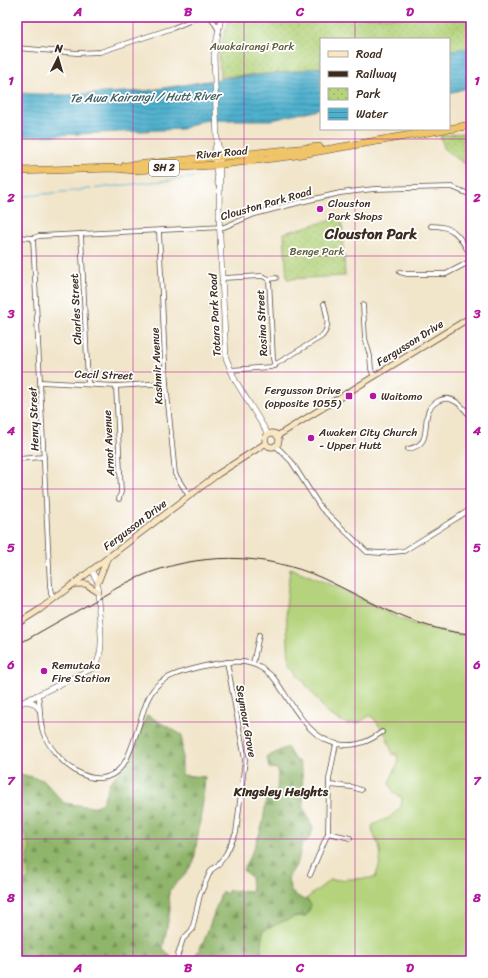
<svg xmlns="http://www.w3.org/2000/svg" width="488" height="978" font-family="Sriracha,sans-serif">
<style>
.grass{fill:#b4d37b;stroke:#787e4c}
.forest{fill:url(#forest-firs);stroke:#657044}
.park{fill:url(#park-dots);stroke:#787e4c}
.water{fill:url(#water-rules);stroke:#456d76}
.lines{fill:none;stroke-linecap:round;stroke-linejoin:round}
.stream{stroke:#4fb0ce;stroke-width:1}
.minor-casing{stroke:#564638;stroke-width:5.5}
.tertiary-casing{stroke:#564638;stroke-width:6}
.secondary-casing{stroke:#564638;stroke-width:7}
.trunk-casing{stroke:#564638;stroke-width:8}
.minor{stroke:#fff;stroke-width:4}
.tertiary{stroke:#fff;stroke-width:5}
.secondary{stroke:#f9e7c3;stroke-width:5.5}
.trunk{stroke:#f0c469;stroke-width:7}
.rail{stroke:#3b2a1e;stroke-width:1}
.grid{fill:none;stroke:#b5179e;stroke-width:1;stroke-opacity:0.55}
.poi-dot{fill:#b5179e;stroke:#fff;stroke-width:1.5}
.labels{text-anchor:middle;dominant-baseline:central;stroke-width:3.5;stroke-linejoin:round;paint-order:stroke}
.shield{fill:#fff;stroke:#766a62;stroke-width:1}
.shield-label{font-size:10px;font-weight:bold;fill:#3b2a1e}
.park-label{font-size:11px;fill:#5f5d3a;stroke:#fff}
.street-label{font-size:11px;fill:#3b2a1e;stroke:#fff}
.poi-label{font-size:11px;fill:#3b2a1e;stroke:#fff;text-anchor:start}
.water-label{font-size:12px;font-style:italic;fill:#436064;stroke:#fff}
.quarter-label{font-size:13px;font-weight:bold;fill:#3b2a1e;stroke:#fff}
.district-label{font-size:15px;font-weight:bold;fill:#3b2a1e;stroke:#fff}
.neatline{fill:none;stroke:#b5179e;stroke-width:1.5}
.grid-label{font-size:13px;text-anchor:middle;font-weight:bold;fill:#b5179e}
</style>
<defs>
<pattern id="forest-firs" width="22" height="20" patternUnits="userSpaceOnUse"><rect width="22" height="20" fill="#8fb56b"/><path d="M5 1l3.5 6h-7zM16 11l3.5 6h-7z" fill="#769357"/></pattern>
<pattern id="park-dots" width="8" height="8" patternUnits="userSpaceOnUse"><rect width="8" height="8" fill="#b4d37b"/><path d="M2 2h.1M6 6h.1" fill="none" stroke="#9cb56a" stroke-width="1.8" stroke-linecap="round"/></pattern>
<pattern id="water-rules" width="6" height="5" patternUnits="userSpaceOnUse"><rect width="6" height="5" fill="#4fb0ce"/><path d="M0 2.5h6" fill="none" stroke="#438fa7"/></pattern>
</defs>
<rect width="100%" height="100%" fill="#fff"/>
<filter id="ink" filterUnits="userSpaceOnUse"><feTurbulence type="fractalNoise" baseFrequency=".025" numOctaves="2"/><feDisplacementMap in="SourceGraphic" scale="8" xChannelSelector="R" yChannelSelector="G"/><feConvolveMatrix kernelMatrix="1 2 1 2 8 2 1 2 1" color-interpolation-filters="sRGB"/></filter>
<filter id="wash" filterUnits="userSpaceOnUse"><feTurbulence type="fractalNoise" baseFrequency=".012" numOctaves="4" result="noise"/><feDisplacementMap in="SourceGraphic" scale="16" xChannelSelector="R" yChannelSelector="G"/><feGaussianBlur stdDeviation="0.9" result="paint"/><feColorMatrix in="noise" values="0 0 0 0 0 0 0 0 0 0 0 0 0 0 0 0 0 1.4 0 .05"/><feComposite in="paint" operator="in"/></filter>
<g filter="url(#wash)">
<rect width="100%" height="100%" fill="#f1e5ca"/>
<path class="grass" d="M290 568C306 575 323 581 339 588 386 612 416 631 471 636V961H260L263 930 296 916 305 917 310 909V903L306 899 330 880 375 878C378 869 382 860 380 850 379 842 373 837 372 827L374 824 389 818 401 807 402 798 394 793 389 783 398 763 397 754 393 755 386 735 371 715 358 723H350L349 725 328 714 289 662 286 607Z"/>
<g class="forest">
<path d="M147 715 182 735V775L205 777 203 801 194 861 184 876 169 891 170 911 163 948 173 959 178 961H17V881L27 837 17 826V773L43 780 64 803 93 807 102 803 110 782 127 763Z"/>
<path d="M287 747 294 759 299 762 302 772 304 809 313 828 311 835 305 843 302 842 298 862 288 878 291 892 304 900 306 899 311 905 305 917 296 916 263 930 260 961H192L204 941 222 891 226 894 229 890 252 891 251 877 243 870 255 846 263 823 267 792H277L278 769 269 768 267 757Z"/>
</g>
<g class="park">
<path d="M230 17H471V48L449 50V39H321V70L220 77 219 51Z"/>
<path d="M471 132V168L445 150 440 136Z"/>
<path d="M342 217 345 276 287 279 284 233Z"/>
<path d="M17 826 27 837 30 850 27 865 29 871V879L17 885Z"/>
</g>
<g class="water">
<path d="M471 48V87L449 93V50Z"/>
<path d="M321 67V108L273 120H203L182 129 17 137V93L66 95 145 91 226 78 289 72Z"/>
</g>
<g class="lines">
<path class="stream" d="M17 197 198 177"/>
</g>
</g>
<g filter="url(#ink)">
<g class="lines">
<g class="minor-casing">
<g id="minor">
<path d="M211 17 218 29"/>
<path d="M17 48 77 53 100 52 173 28 199 17"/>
<path d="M431 226C456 226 459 236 471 256"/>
<path d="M159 231 166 383 175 474 189 496"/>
<path d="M81 234 88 383"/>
<path d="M17 237 33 238 39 236 224 227 255 214 301 202 340 193 374 189 452 187 471 195"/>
<path d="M33 238 50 586 51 594 54 598"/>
<path d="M400 272 407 274H446L471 261"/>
<path d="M223 278 262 276 269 279 276 278"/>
<path d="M269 279 273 359 275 366"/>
<path d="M363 305 365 338 370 356 371 369 374 377"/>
<path d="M230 370 271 367 321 337C331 328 327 316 324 304"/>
<path d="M41 382 116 386 166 383"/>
<path d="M116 386 121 492 119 499"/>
<path d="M275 445 291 461 321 508 367 552 381 553 404 551 471 509"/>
<path d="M408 449C431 445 423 428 428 412 430 407 433 404 438 401 452 393 463 407 471 417"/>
<path d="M17 459 44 457"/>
<path d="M253 664 259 635"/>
<path d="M38 696C41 707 39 720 43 732 53 760 97 799 123 765 133 751 140 718 147 701 150 694 154 687 161 682 177 670 229 658 249 663 259 665 266 671 273 677 293 703 309 745 347 745 361 745 371 740 382 732"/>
<path d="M329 785 352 787 361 790"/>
<path d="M328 833 350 838"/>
<path d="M310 875 328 833 329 779 336 744"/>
<path d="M176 961 183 939 192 930 200 895 211 870 218 865 226 854 236 833 245 760 227 662"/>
</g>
</g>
<g class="tertiary-casing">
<g id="tertiary">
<path d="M217 141 220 153 219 216 226 358 235 380 268 434"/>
<path d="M218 184 214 153 217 141 214 55 221 17"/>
<path d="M91 570 98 582 97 597"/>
<path d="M26 701 34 703 39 709"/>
<path d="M17 705 95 667C106 648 99 621 98 600"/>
</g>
</g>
<g class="secondary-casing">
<g id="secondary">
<circle cx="272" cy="440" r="7"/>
<path d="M277 436 471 317"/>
<path d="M98 582 107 559"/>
<path d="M74 584H86L97 591"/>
<path d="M17 624 39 610 218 474 266 443"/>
</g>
</g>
<g class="trunk-casing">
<g id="trunk">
<path d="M449 129 471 125"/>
<path d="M125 166 319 147"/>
<path d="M17 171 113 168 134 170 215 165 290 156 446 129"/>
</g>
</g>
<use href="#minor" class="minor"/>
<use href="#tertiary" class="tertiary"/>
<use href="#secondary" class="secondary"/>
<use href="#trunk" class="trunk"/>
<path class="rail" d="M17 645C42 631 66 617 91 603 107 594 122 584 139 577 197 552 264 552 322 578 371 601 415 630 471 634"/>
</g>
</g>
<path class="grid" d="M133 17V961M244 17V961M355 17V39M355 129V961M17 139H471M17 256H471M17 372H471M17 489H471M17 606H471M17 722H471M17 839H471"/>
<g class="poi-dot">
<circle cx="320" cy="209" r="4"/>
<rect x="345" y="392" width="8" height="8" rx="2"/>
<circle cx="373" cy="396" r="4"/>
<circle cx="311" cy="438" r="4"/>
<circle cx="44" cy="671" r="4"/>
</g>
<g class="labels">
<rect class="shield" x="149" y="160" width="30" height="16" rx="3"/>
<g class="shield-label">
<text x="164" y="168">SH 2</text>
</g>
<g class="park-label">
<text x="252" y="46">Awakairangi Park</text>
<text x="317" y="251">Benge Park</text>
</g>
<g class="street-label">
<text transform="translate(222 153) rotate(-5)">River Road</text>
<text transform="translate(266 204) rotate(-16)">Clouston Park Road</text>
<text transform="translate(76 309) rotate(-93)">Charles Street</text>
<text transform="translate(215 315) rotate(-93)">Totara Park Road</text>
<text transform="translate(262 323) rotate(-93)">Rosina Street</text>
<text transform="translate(410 343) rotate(-32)">Fergusson Drive</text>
<text transform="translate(157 366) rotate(-93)">Kashmir Avenue</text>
<text transform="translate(104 375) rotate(2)">Cecil Street</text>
<text transform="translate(34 419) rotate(-92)">Henry Street</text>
<text transform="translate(109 443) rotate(-93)">Arnot Avenue</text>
<text transform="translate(135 525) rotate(-37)">Fergusson Drive</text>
<text transform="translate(246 721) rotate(80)">Seymour Grove</text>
</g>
<g class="poi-label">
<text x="328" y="203">Clouston<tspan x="328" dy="13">Park Shops</tspan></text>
<text x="341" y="390" text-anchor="end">Fergusson Drive<tspan x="341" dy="13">(opposite 1055)</tspan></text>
<text x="381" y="396">Waitomo</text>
<text x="319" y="432">Awaken City Church<tspan x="319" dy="13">- Upper Hutt</tspan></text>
<text x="52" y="665">Remutaka<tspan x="52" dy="13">Fire Station</tspan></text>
</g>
<g class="water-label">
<text transform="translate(145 97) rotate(-1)">Te Awa Kairangi / Hutt River</text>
</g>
<g class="quarter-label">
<text x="281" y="791">Kingsley Heights</text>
</g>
<g class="district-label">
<text x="371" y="234">Clouston Park</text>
</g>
</g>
<rect width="488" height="978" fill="none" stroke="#fff" stroke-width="44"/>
<rect x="320" y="38" width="130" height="92" fill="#ffffff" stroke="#b1aaa5"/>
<rect x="328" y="51" width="20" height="6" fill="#f9e7c3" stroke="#b1aaa5"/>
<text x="356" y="58" font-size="12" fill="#3b2a1e">Road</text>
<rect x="328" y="71" width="20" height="6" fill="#3b2a1e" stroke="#b1aaa5"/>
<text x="356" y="78" font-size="12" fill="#3b2a1e">Railway</text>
<rect x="328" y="88" width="20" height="12" fill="url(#park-dots)" stroke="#b1aaa5"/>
<text x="356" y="98" font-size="12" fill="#3b2a1e">Park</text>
<rect x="328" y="108" width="20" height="12" fill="url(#water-rules)" stroke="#b1aaa5"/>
<text x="356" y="118" font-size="12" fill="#3b2a1e">Water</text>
<g transform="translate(58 58) rotate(5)" stroke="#ffffff" stroke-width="3" paint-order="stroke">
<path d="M0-3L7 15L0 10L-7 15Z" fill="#3b2a1e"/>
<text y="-6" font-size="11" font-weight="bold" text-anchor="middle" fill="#3b2a1e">N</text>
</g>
<rect x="22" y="22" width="444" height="934" class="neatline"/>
<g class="grid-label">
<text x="78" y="16">A</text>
<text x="188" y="16">B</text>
<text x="300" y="16">C</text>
<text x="410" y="16">D</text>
<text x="11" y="85">1</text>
<text x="477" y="85">1</text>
<text x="11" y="202">2</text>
<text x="477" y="202">2</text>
<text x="11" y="318">3</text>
<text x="477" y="318">3</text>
<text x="11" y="435">4</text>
<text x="477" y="435">4</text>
<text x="11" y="552">5</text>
<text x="477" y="552">5</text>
<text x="11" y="669">6</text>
<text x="477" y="669">6</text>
<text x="11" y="785">7</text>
<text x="477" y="785">7</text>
<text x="11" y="902">8</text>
<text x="477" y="902">8</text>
<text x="78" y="972">A</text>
<text x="188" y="972">B</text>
<text x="300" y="972">C</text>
<text x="410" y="972">D</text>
</g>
</svg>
